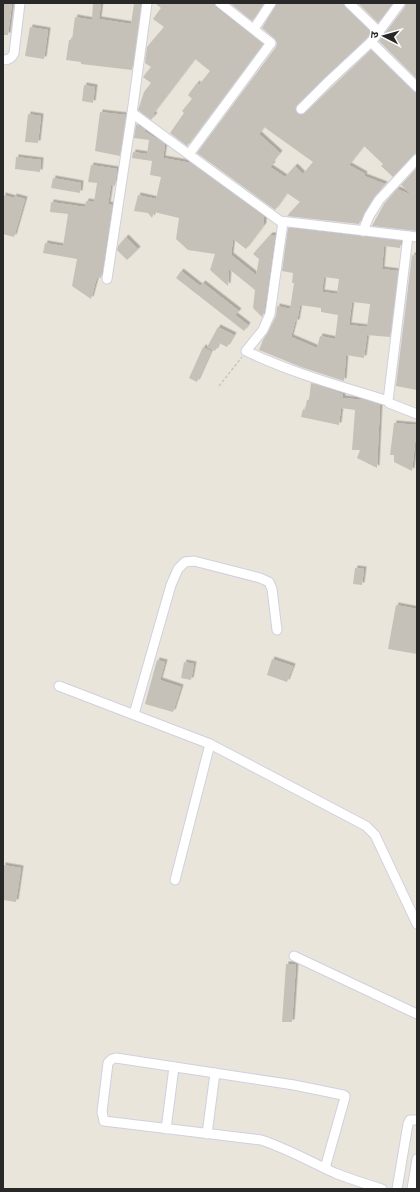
<svg xmlns="http://www.w3.org/2000/svg" width="420" height="1192" font-family="'DejaVu Sans','Noto Sans Devanagari',sans-serif">
<style>
.building{fill:#c5c1b9;fill-rule:evenodd;filter:url(#shadow)}
.lines{fill:none;stroke-linecap:round;stroke-linejoin:round}
.minor-casing{stroke:#cfd0e0;stroke-width:11}
.path{stroke:#c7c7c7;stroke-width:1.5;stroke-dasharray:3 2;stroke-linecap:butt}
.minor{stroke:#fff;stroke-width:9}
</style>
<defs>
<filter id="shadow"><feDropShadow dx="2.5" dy="-2.5" stdDeviation="0" flood-color="#0004"/></filter>
</defs>
<rect width="100%" height="100%" fill="#eae5da"/>
<g class="building">
<path d="M3 3H12L8 35H3Z"/>
<path d="M93 3H101L99 19 131 24 134 4 141 5 132 70 81 64V62L66 60 69 40H72L75 17 92 20Z"/>
<path d="M155 3H214L216 8 263 44 187 146 170 133 184 113 182 111 192 99 188 95 197 83 199 85 210 71 195 59 153 114 155 115 151 120 138 110 144 92 151 83 143 77 151 67 145 63 147 47 164 27 153 19 161 8Z"/>
<path d="M230 3H264L252 21Z"/>
<path d="M277 3H343L345 7 371 32 367 38 297 105 295 110 297 113 302 115 305 113 371 50 413 91 417 93V153L413 155 393 177 381 166 383 164 364 146 349 165 365 174 364 176 385 184 374 197 364 213 359 224 287 216 300 202 287 193 275 210 197 153 276 47 277 43 275 39 262 28ZM264 127 313 162 303 174 295 166 285 177 270 167 273 164 272 163 280 153 259 134Z"/>
<path d="M358 3H393L378 23Z"/>
<path d="M406 3H417V79L379 41 405 7Z"/>
<path d="M30 27 48 30 44 59 25 56Z"/>
<path d="M84 85 95 87 93 103 82 101Z"/>
<path d="M100 112 126 115 120 156 95 151Z"/>
<path d="M28 114 41 116 38 143 25 142Z"/>
<path d="M136 124 145 130 144 131 165 144 163 158 191 163 264 217V225L246 249 233 239 231 255 256 275 259 259 253 254 270 235H275L264 312 262 317 253 308 255 290 229 269 228 286 210 270 215 254 188 250 176 239 179 218 154 212 152 218 148 213 134 211 138 195 156 199 161 177 150 175 152 161 132 158 133 152 147 154 149 140 134 138Z"/>
<path d="M16 157 41 160 40 172 15 169Z"/>
<path d="M91 165 117 169 115 186 111 185 108 204 112 205 101 278 97 277 91 299 72 286 77 259 43 253 45 243 63 246 68 214 50 212 51 202 85 207 86 201 94 202 97 183 88 182Z"/>
<path d="M417 168V231L372 226 384 204 397 189 412 195 401 185Z"/>
<path d="M53 178 81 183 80 193 51 188Z"/>
<path d="M3 195 14 198V196L25 199 14 237 3 234Z"/>
<path d="M288 228 401 241 400 248 384 246 382 269 398 271 390 337 367 335 364 358 346 355 344 381 301 367 259 350 263 340 268 332 276 316 277 306 290 309 294 283H292L293 273 282 271ZM324 277 339 279 337 294 322 292ZM352 302 370 304 367 327 349 325ZM300 305 321 308V312L338 315 335 339 320 336 317 348 291 337 295 322H297Z"/>
<path d="M126 237 138 249 127 260 117 250 118 246Z"/>
<path d="M412 255 417 256V390L396 386Z"/>
<path d="M181 271 200 286 203 283 239 311 235 315 248 325 244 331 176 278Z"/>
<path d="M218 327 234 335 227 347 219 343 215 351 207 347Z"/>
<path d="M203 347 211 351 197 382 189 378Z"/>
<path d="M311 383 343 394V398L364 400 380 405 377 468 357 458 360 450H352L355 410 341 408 339 425 301 417 303 409 305 410 307 400H309Z"/>
<path d="M394 423 417 425 412 471 394 462V455H390Z"/>
<path d="M355 568 364 569 362 585 353 584Z"/>
<path d="M396 605 417 609V654L388 649Z"/>
<path d="M272 659 293 666 287 682 267 675Z"/>
<path d="M157 660 165 662 160 680 181 687 173 712 145 704Z"/>
<path d="M184 662 194 664 191 680 181 678Z"/>
<path d="M3 865 21 868 16 902 3 900Z"/>
<path d="M286 964H296L292 1022H282Z"/>
</g>
<g class="lines">
<g class="minor-casing">
<g id="minor">
<path d="M349 3 379 32"/>
<path d="M254 29 271 3"/>
<path d="M371 42 417 87"/>
<path d="M3 60C9 60 12 58 14 53L20 3"/>
<path d="M301 109 329 81 371 42 400 3"/>
<path d="M132 113 280 221 417 237"/>
<path d="M189 154 271 43 220 3"/>
<path d="M283 222 270 314 263 330 246 351C292 373 340 386 388 401"/>
<path d="M363 231 369 216 379 200 417 159"/>
<path d="M408 236 388 401 389 403 417 414"/>
<path d="M107 279 132 113 147 3"/>
<path d="M59 686 210 744 366 826 375 835 417 924"/>
<path d="M134 714 171 585 178 569 185 562 194 561 260 578 269 582 272 589 277 630"/>
<path d="M175 880 210 744"/>
<path d="M294 956 417 1014"/>
<path d="M166 1129 174 1067"/>
<path d="M207 1134 215 1073"/>
<path d="M325 1168 344 1101 345 1096 343 1095 294 1085 116 1058 112 1059 108 1063 102 1112 104 1121 261 1140C286 1148 311 1162 335 1173 350 1179 366 1184 382 1189"/>
<path d="M397 1189 408 1124 410 1120H417"/>
<path d="M412 1189 417 1159"/>
</g>
</g>
<path class="path" d="M219 386 242 357"/>
<use href="#minor" class="minor"/>
</g>
<rect width="420" height="1192" fill="none" stroke="#282828" stroke-width="8"/>
<g transform="translate(384 36) rotate(276)" stroke="#ffffff" stroke-width="3" paint-order="stroke">
<path d="M0-3L7 15L0 10L-7 15Z" fill="#282828"/>
<text y="-6" font-size="11" font-weight="bold" text-anchor="middle" fill="#282828">उ</text>
</g>
</svg>
